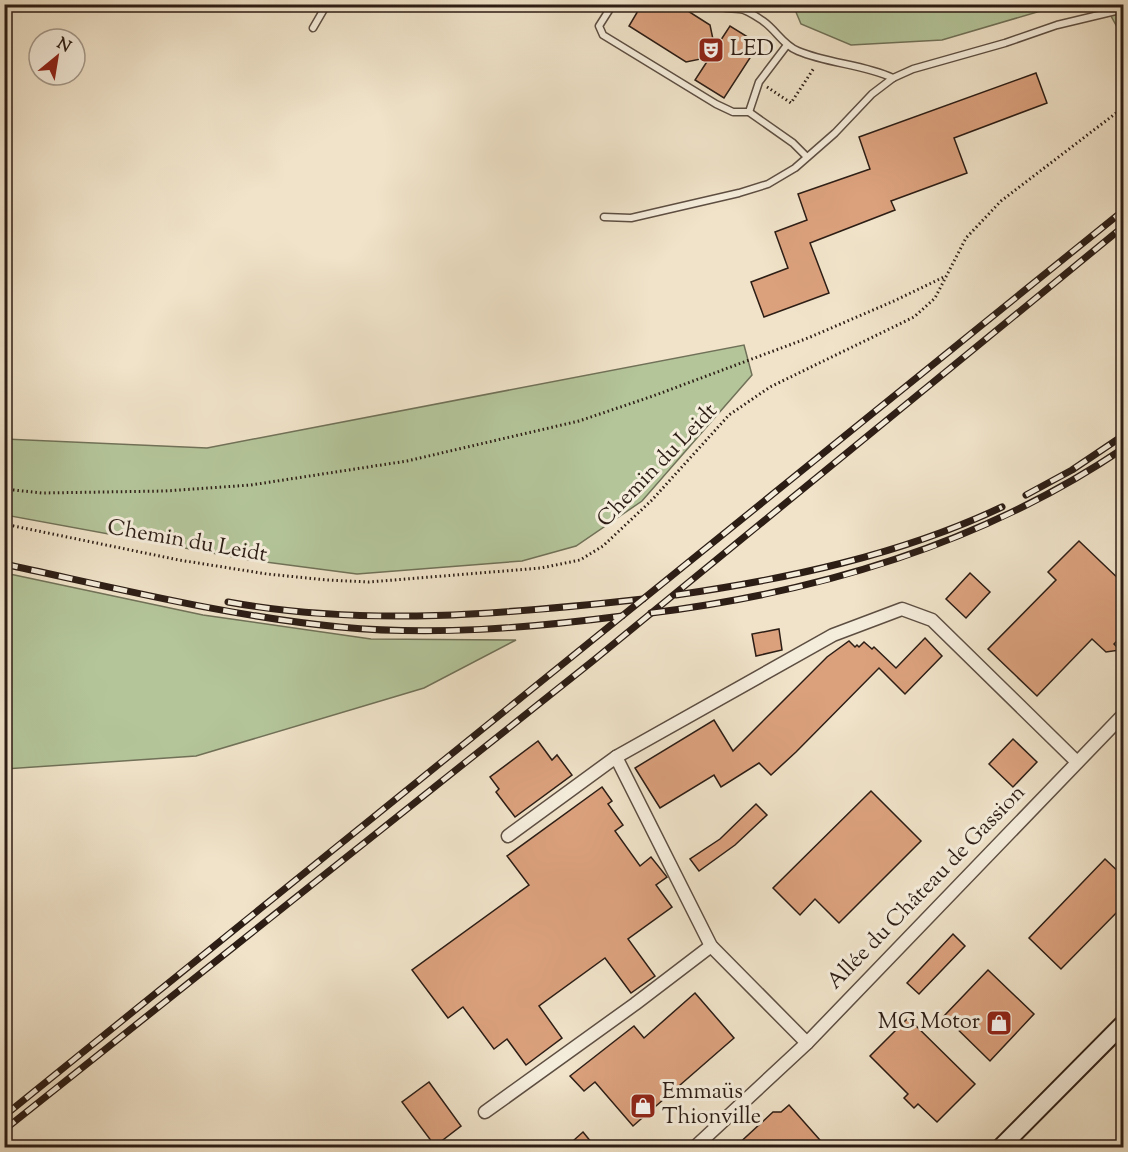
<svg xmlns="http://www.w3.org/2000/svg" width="1128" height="1152" font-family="'Sorts Mill Goudy',serif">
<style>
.green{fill:#b4c59a;stroke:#707158;stroke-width:1.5}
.building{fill:#dba17d;stroke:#2c1d15;stroke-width:1.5}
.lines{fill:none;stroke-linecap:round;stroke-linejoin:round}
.service-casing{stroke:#5d4e42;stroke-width:9}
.minor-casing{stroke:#5d4e42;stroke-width:15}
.secondary-casing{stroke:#2c1d15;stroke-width:20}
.path{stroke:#2c1d15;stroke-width:3;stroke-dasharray:1.5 3;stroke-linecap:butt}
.service{stroke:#f5eddc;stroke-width:6}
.minor{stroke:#f5eddc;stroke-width:12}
.secondary{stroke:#f5eddc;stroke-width:16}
.rail-casing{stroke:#2c1d15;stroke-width:7}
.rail{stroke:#f5eddc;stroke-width:4.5;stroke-dasharray:14;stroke-linecap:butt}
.labels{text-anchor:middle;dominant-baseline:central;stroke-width:6;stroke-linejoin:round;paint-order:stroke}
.poi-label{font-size:22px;fill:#2c1d15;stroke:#f5eddc;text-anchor:start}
.street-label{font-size:22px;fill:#2c1d15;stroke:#f5eddc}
</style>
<rect width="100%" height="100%" fill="#f0e3c9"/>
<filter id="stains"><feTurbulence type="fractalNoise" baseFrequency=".00333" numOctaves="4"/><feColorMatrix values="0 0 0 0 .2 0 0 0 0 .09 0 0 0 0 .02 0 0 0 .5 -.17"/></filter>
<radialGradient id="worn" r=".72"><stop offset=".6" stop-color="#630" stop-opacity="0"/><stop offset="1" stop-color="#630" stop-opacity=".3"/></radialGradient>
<g class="green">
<path d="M793 5H1061L942 40 851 45 801 24Z"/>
<path d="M1105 5H1123V38Z"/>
<path d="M744 345 752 375 642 501 576 546 522 561 357 574 250 560 5 515V439L207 448Z"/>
<path d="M5 573 203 615 371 639 516 640 424 688 196 756 5 769Z"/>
</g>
<g class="building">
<path d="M642 4H677L710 25 715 49 730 26 759 44 724 98 695 80 710 57 686 62 629 26Z"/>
<path d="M1036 73 1047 103 954 138 967 173 891 201 895 210 810 243 829 293 764 317 751 282 788 268 775 232 807 220 798 194 870 169 859 137Z"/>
<path d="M1079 541 1124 584V634L1114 644 1120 650 1106 652 1092 639 1037 696 988 649 1056 580 1048 572Z"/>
<path d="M970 573 990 592 966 618 946 599Z"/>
<path d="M779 629 782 650 756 656 752 634Z"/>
<path d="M925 638 942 656 905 694 879 668 796 752 771 775 759 763 721 787 714 775 660 808 635 768 714 720 733 751 827 657 849 641 855 647 857 645 859 647 864 642 872 649 874 647 896 668Z"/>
<path d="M1013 739 1037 762 1013 787 989 764Z"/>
<path d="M538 741 552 760 557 755 572 775 515 817 496 792 499 789 490 777Z"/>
<path d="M602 787 612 801 608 804 623 825 615 831 640 866 651 857 667 877 656 885 672 907 628 939 655 976 631 993 605 958 539 1006 562 1038 526 1065 507 1039 494 1049 463 1007 448 1018 412 970 529 885 507 856Z"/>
<path d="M871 791 921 841 839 923 815 899 800 915 773 888Z"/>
<path d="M756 804 767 815 735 845 699 871 690 859 720 839Z"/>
<path d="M1105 859 1124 877V905L1061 969 1029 938Z"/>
<path d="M953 934 965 946 919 994 907 983Z"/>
<path d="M988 970 1034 1014 990 1061 944 1016Z"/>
<path d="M695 993 734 1038 633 1126 595 1082 584 1091 570 1076 634 1026 644 1038Z"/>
<path d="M908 1018 975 1084 937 1122 918 1104 914 1108 904 1098 908 1094 870 1056Z"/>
<path d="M429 1082 461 1126 435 1146 402 1102Z"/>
<path d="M789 1105 827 1148H734L773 1112H781Z"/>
<path d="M583 1132 596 1148H580L574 1140Z"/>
</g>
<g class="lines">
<g class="service-casing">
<g id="service">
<path d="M613 4 599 26 603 35 716 104 733 112H749L793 143 807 157"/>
<path d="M712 4C722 9 728 8 739 9 746 9 757 17 763 21 776 30 783 45 798 51 829 64 863 64 893 78"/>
<path d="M313 28 327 4"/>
<path d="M749 112 759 82 787 45"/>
<path d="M604 217 631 218 739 193 768 184 795 168 835 133 872 94 893 78 913 69 1005 43 1057 25 1124 9"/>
</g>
</g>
<g class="minor-casing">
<g id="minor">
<path d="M616 757 833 635 902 609 932 620 1077 762"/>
<path d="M508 836 616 757 711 946 807 1043"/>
<path d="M485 1112 635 1004 711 946"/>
<path d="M694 1148 807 1043 1124 714"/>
</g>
</g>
<g class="secondary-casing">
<path id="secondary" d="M1000 1148 1124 1023"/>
</g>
<g class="path">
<path d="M767 87 791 103 814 68"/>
<path d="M4 489 42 493 165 491 251 485 407 461 579 421 653 396 808 338 894 301 946 276"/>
<path d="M4 524 179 560 267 574 327 580 369 582 541 568 580 560 603 546 652 500 729 415 770 387 914 317 935 298 966 238 1001 201 1124 107"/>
</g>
<use href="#service" class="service"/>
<use href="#minor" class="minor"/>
<use href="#secondary" class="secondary"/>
<g class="rail-casing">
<g id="rail">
<path d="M1026 495 1072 470 1124 435"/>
<path d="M4 564C116 588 227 616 340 627 434 636 529 628 622 616"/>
<path d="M676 595C787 579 900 555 1002 507"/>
<path d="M228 602C365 627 506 614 643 599"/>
<path d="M651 613C820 592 982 544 1124 448"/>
<path d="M4 1116 1124 210"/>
<path d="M4 1130 594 660 1124 226"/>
</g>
</g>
<use href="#rail" class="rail"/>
</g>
<defs>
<g id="theatre-square" transform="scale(1.35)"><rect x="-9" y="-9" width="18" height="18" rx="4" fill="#8f2418" stroke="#f5eddc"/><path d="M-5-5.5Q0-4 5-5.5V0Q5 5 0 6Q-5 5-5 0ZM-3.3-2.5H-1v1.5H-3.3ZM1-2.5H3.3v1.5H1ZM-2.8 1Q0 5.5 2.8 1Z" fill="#fff"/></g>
<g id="shop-square" transform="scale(1.35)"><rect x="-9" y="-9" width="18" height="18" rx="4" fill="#8f2418" stroke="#f5eddc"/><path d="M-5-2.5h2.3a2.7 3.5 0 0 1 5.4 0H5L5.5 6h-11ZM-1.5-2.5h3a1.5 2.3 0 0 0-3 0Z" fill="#fff"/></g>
</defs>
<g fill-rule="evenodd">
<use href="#theatre-square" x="711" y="50"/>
<use href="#shop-square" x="999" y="1023"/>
<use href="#shop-square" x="643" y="1106"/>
</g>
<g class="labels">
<g class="poi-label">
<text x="730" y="50">LED</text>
<text x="980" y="1023" text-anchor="end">MG Motor</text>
<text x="662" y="1093">Emmaüs<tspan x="662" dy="25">Thionville</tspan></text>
</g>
<g class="street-label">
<text transform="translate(658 466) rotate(-46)">Chemin du Leidt</text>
<text transform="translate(187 542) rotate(10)">Chemin du Leidt</text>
<text transform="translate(927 888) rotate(-46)">Allée du Château de Gassion</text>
</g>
</g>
<rect width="1128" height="1152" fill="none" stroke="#f0e3c9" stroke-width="24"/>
<rect x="6" y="6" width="1116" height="1140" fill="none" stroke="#2c1d15" stroke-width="3"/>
<rect x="12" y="12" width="1104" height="1128" fill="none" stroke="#2c1d15" stroke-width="1.5"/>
<g transform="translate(57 57) rotate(30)"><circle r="28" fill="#f5eddc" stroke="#a59a8c" stroke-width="1.5"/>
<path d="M0-4.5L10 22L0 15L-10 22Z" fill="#8f2418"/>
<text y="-9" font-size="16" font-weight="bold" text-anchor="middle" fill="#2c1d15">N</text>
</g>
<rect width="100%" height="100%" filter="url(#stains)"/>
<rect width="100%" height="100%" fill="url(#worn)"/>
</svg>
